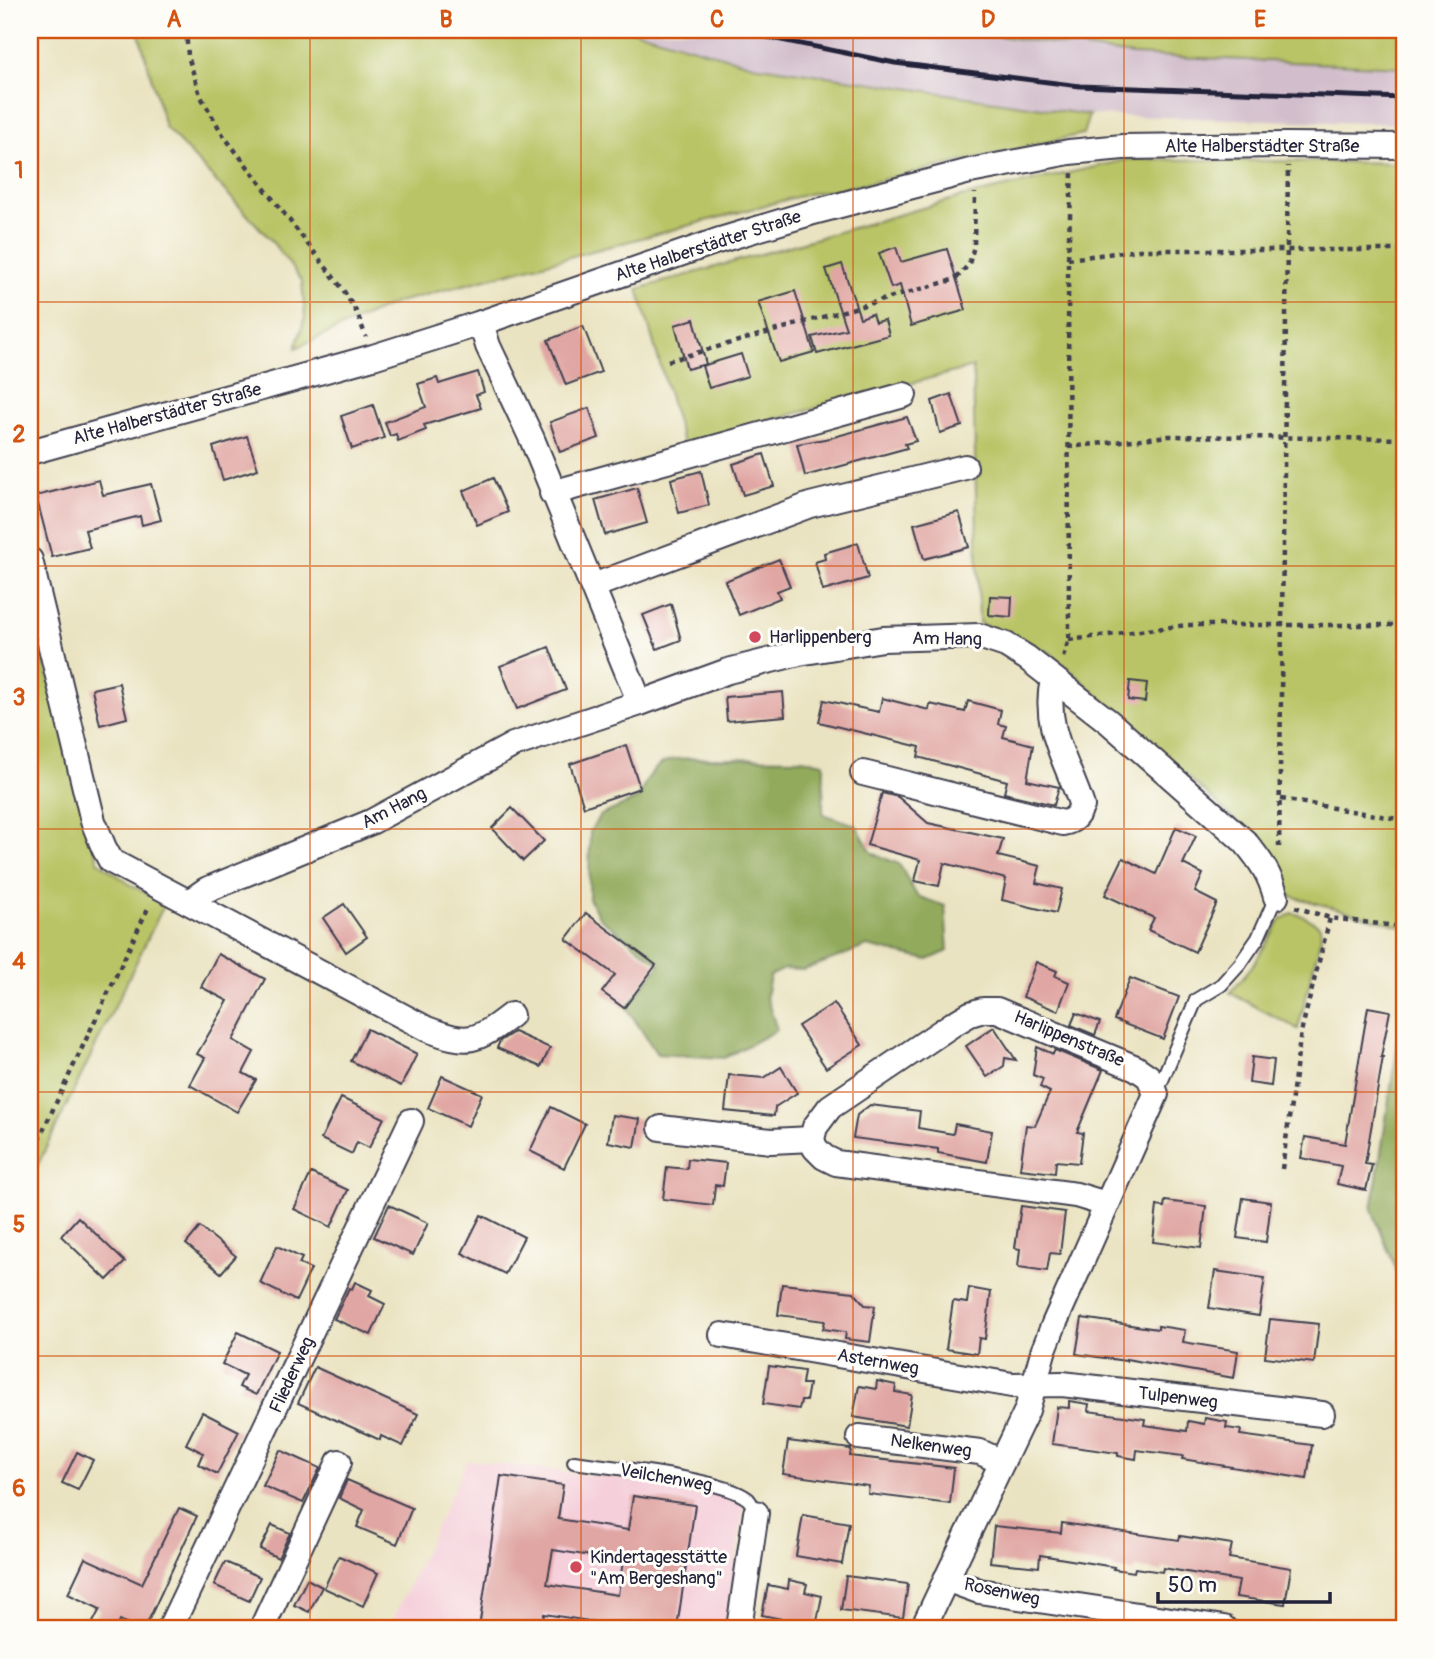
<svg xmlns="http://www.w3.org/2000/svg" width="1434" height="1658" font-family="Pangolin,sans-serif">
<style>
.built{fill:#f5cfda}
.industrial{fill:#d1bdcb}
.green{fill:#b9c466;stroke:#6e7350;stroke-width:2}
.forest{fill:#92aa5b;stroke:#5a664b;stroke-width:2}
.building{fill:#e0a6a3;fill-rule:evenodd}
.lines{fill:none;stroke-linecap:round;stroke-linejoin:round}
.lane-casing{stroke:#403f4f;stroke-width:16}
.street-casing{stroke:#403f4f;stroke-width:28}
.path{stroke:#403f4f;stroke-width:4.5;stroke-dasharray:5 5;stroke-linecap:butt}
.lane{stroke:#fff;stroke-width:12}
.street{stroke:#fff;stroke-width:24}
.rail{stroke:#22223b;stroke-width:5}
.grid{fill:none;stroke:#d45411;stroke-width:2;stroke-opacity:0.55}
.poi-dot{fill:#d1495b;stroke:#fdfcf7;stroke-width:2.5}
.labels{text-anchor:middle;dominant-baseline:central;stroke-width:6;stroke-linejoin:round;paint-order:stroke}
.street-label{font-size:18px;fill:#22223b;stroke:#fdfcf7}
.poi-label{font-size:18px;fill:#22223b;stroke:#fdfcf7;text-anchor:start}
.neatline{fill:none;stroke:#d45411;stroke-width:2.5}
.grid-label{font-size:23px;text-anchor:middle;font-weight:bold;fill:#d45411}
</style>
<rect width="100%" height="100%" fill="#fdfcf7"/>
<filter id="ink" filterUnits="userSpaceOnUse"><feTurbulence type="fractalNoise" baseFrequency=".0143" numOctaves="2"/><feDisplacementMap in="SourceGraphic" scale="14" xChannelSelector="R" yChannelSelector="G"/><feConvolveMatrix kernelMatrix="1 2 1 2 8 2 1 2 1" color-interpolation-filters="sRGB"/></filter>
<filter id="wash" filterUnits="userSpaceOnUse"><feTurbulence type="fractalNoise" baseFrequency=".00686" numOctaves="4" result="noise"/><feDisplacementMap in="SourceGraphic" scale="28" xChannelSelector="R" yChannelSelector="G"/><feGaussianBlur stdDeviation="1.57" result="paint"/><feColorMatrix in="noise" values="0 0 0 0 0 0 0 0 0 0 0 0 0 0 0 0 0 1.4 0 .05"/><feComposite in="paint" operator="in"/></filter>
<g filter="url(#wash)">
<rect width="100%" height="100%" fill="#eae3c1"/>
<path class="built" d="M467 1460 704 1489 744 1506 725 1628H389Z"/>
<path class="industrial" d="M632 30H955L1133 55 1404 67V124L1089 115 759 67Z"/>
<g class="green">
<path d="M138 30H632L753 65 1089 115 1083 134 864 184 808 194 395 303 296 348 305 317 302 281 270 239 165 127Z"/>
<path d="M955 30H1404V67L1133 55Z"/>
<path d="M1130 159 1404 163V927L1290 896 1271 852 1051 653 979 623 973 367 683 443 638 289 961 197Z"/>
<path d="M30 608 98 861 132 886 165 903 30 1181Z"/>
<path d="M1292 913C1303 915 1312 919 1320 927L1321 936 1298 1029 1230 993 1253 965 1281 920Z"/>
</g>
<g class="forest">
<path d="M711 758 802 759 824 763 823 814 856 825 872 853 899 864 917 896 945 906 948 951 928 960 867 946 804 970 784 969 770 976 766 996 777 1030 724 1058 657 1054 627 1008 660 964 600 918 589 899 590 831 601 815 638 799C657 754 666 759 711 758Z"/>
<path d="M1404 1003V1289L1372 1210Z"/>
</g>
<g id="blocks">
<g class="building">
<path d="M896 247 901 262 947 249 966 310 911 326 900 285 891 288 879 253Z"/>
<path d="M842 264 860 318 872 314 875 322 885 320 889 335 817 354 812 337 846 329 826 269Z"/>
<path d="M795 291 814 352 779 362 758 302Z"/>
<path d="M694 319 706 364 687 369 675 325Z"/>
<path d="M583 326 601 372 566 385 548 340Z"/>
<path d="M741 354 748 376 709 388 702 366Z"/>
<path d="M478 372 484 392 476 395 481 408 424 425 426 430 398 441 396 434 390 436 385 422 426 407 418 384 437 378 439 384Z"/>
<path d="M951 394 962 426 940 433 932 401Z"/>
<path d="M373 405 384 438 352 449 341 416Z"/>
<path d="M589 408 599 438 560 452 550 422Z"/>
<path d="M907 417 916 441 905 444 907 448 805 476 797 444 830 438Z"/>
<path d="M247 436 258 469 223 480 213 447Z"/>
<path d="M764 454 774 486 743 495 733 464Z"/>
<path d="M701 471 709 505 679 513 671 479Z"/>
<path d="M493 478 508 512 477 525 463 491Z"/>
<path d="M99 480 103 495 151 484 161 520 142 525 140 516 85 530 90 548 52 557 36 496Z"/>
<path d="M637 488 647 523 605 535 595 500Z"/>
<path d="M959 512 969 547 924 559 914 524Z"/>
<path d="M858 543 868 578 823 591 815 562 825 559 824 553Z"/>
<path d="M779 559 790 586 777 591 780 598 739 615 725 581Z"/>
<path d="M990 596 1012 597 1011 617 989 615Z"/>
<path d="M671 604 681 640 657 649 643 615Z"/>
<path d="M549 647 566 690 517 709 500 666Z"/>
<path d="M1130 681 1147 683 1145 702 1128 700Z"/>
<path d="M119 683 127 718 100 725 92 689Z"/>
<path d="M783 692 785 716 727 721 725 697Z"/>
<path d="M882 698 929 710 930 704 965 712 968 701 1001 710 998 724 1006 726 1003 737 1033 745 1027 780 1059 787 1054 805 1004 793 1007 781 918 757 920 747 819 722 824 700 879 712Z"/>
<path d="M626 745 640 788 584 807 570 764Z"/>
<path d="M882 793 898 797 928 823 1003 839 998 856 1040 866 1036 883 1062 889 1056 913 1002 900 1006 879 944 863 939 886 915 881 920 860 867 845Z"/>
<path d="M512 808 544 841 523 861 492 828Z"/>
<path d="M1176 827 1196 836 1183 864 1203 874 1195 892 1217 903 1195 952 1148 930 1154 918 1105 895 1123 858 1156 874Z"/>
<path d="M344 904 367 937 346 952 323 918Z"/>
<path d="M586 913 656 965 624 1008 602 992 615 975 566 939Z"/>
<path d="M218 954 265 979 233 1040 254 1052 243 1073 256 1080 237 1112 190 1085 205 1058 197 1054 228 1001 201 987Z"/>
<path d="M1036 962 1057 971 1055 976 1069 982 1058 1011 1023 997Z"/>
<path d="M1130 978 1179 997 1163 1039 1114 1020Z"/>
<path d="M834 1003 862 1045 826 1068 798 1026Z"/>
<path d="M1368 1007 1390 1011 1381 1057H1383L1365 1164 1372 1165 1366 1190 1337 1184 1341 1166 1301 1158 1305 1137 1345 1144Z"/>
<path d="M1076 1013 1100 1022 1095 1035 1071 1025Z"/>
<path d="M994 1027 1016 1060 1005 1058 1004 1066 987 1077 966 1046Z"/>
<path d="M367 1029 417 1054 401 1086 351 1061Z"/>
<path d="M514 1032 550 1048 541 1067 497 1048 500 1041Z"/>
<path d="M1037 1047 1053 1054 1055 1050 1103 1070 1077 1132 1083 1133 1079 1163 1056 1161 1055 1173 1020 1169 1026 1125 1035 1126 1050 1092 1040 1087 1043 1079 1033 1075Z"/>
<path d="M1252 1057 1274 1060 1271 1086 1249 1083Z"/>
<path d="M781 1067 797 1093 775 1107 774 1116 725 1111 729 1075 764 1078Z"/>
<path d="M442 1076 482 1094 468 1126 428 1108Z"/>
<path d="M341 1098 384 1118 369 1148 357 1142 352 1154 321 1139Z"/>
<path d="M870 1105 920 1111 918 1128 953 1134 955 1124 992 1131 987 1162 938 1153V1149L853 1138 857 1115Z"/>
<path d="M551 1107 585 1124 564 1168 530 1151Z"/>
<path d="M612 1115 640 1119 635 1147 608 1142Z"/>
<path d="M688 1159 726 1163 723 1186 715 1185 713 1205 663 1199 667 1167 687 1169Z"/>
<path d="M311 1173 348 1190 331 1227 294 1209Z"/>
<path d="M1243 1198 1271 1202 1266 1242 1237 1238Z"/>
<path d="M1165 1201 1206 1206 1201 1248 1153 1242 1157 1206 1164 1207Z"/>
<path d="M389 1205 428 1223 413 1255 374 1237Z"/>
<path d="M1021 1206 1065 1212 1060 1254 1050 1253 1047 1271 1018 1267 1020 1249 1015 1248Z"/>
<path d="M481 1215 524 1237 505 1274 462 1253Z"/>
<path d="M78 1217 125 1262 107 1280 61 1236Z"/>
<path d="M200 1227 236 1256 221 1273 186 1244Z"/>
<path d="M277 1246 302 1258 299 1264 311 1269 296 1301 260 1283Z"/>
<path d="M1215 1271 1265 1278 1259 1316 1209 1308Z"/>
<path d="M355 1282 372 1290 369 1296 385 1304 371 1335 334 1319 349 1288 352 1289Z"/>
<path d="M782 1284 854 1292 865 1305 875 1306 870 1342 845 1339 846 1332 823 1329 825 1321 778 1315Z"/>
<path d="M969 1288 991 1292 985 1339 979 1338 977 1354 946 1349 953 1301 967 1303Z"/>
<path d="M1082 1318 1158 1329V1326L1185 1330 1183 1342 1238 1351 1234 1378 1126 1359V1361L1076 1354Z"/>
<path d="M1270 1319 1319 1324 1314 1363 1265 1357Z"/>
<path d="M238 1332 277 1351 256 1395 239 1387 245 1375 222 1364Z"/>
<path d="M769 1366 804 1371 802 1384H809L806 1401H801L799 1409 763 1404Z"/>
<path d="M315 1367 418 1414 403 1446 381 1436 380 1440 298 1403Z"/>
<path d="M877 1381 896 1385 895 1392 912 1395 907 1426 853 1417 859 1386 876 1389Z"/>
<path d="M1069 1401 1089 1404 1088 1411 1145 1419 1144 1425 1187 1431 1188 1421 1204 1424 1205 1418 1227 1422 1226 1428 1241 1430 1240 1435 1312 1445 1307 1479 1182 1459 1183 1456 1137 1450 1136 1459 1118 1456V1453L1052 1444 1057 1407 1069 1408Z"/>
<path d="M202 1412 239 1431 217 1474 198 1464 203 1453 186 1444Z"/>
<path d="M788 1441 851 1449 850 1456 954 1468 950 1504 868 1494 869 1486 783 1474Z"/>
<path d="M280 1450 320 1468 303 1503 263 1486Z"/>
<path d="M77 1452 93 1460 78 1490 62 1483Z"/>
<path d="M501 1476 563 1485 558 1519 628 1530 633 1496 695 1505 677 1628H613L614 1625 544 1614 542 1628H479ZM553 1550 623 1561 618 1595 547 1584Z"/>
<path d="M347 1480 412 1508 397 1544 357 1527 364 1510 339 1498Z"/>
<path d="M179 1508 197 1516 145 1628H137L120 1620 117 1628H90L100 1609 68 1594 85 1558 142 1584Z"/>
<path d="M803 1515 849 1523 842 1564 796 1556Z"/>
<path d="M1062 1523 1179 1540 1180 1536 1232 1544 1229 1558 1291 1568 1285 1604 1236 1597 1239 1581 1163 1568 1162 1572 1135 1568 1134 1572 1113 1569 1114 1567 1040 1555 1039 1567 990 1562 994 1526 1061 1533Z"/>
<path d="M272 1525 290 1533 278 1558 260 1549Z"/>
<path d="M339 1556 378 1573 363 1606 324 1588Z"/>
<path d="M225 1562 260 1577 249 1601 214 1585Z"/>
<path d="M846 1576 908 1584 903 1618 841 1610Z"/>
<path d="M307 1579 322 1587 309 1612 294 1605Z"/>
<path d="M789 1580 807 1584 805 1592 822 1596 816 1626 762 1615 768 1585 788 1589Z"/>
</g>
</g>
</g>
<g filter="url(#ink)">
<use href="#blocks" fill-opacity="0" stroke="#403f4f" stroke-width="2"/>
<g class="lines">
<g class="lane-casing">
<g id="lane">
<path d="M1157 1092 1196 1000 1221 985 1240 964 1258 938 1276 897"/>
<path d="M574 1462C612 1468 722 1478 748 1499 752 1503 753 1508 756 1513"/>
</g>
</g>
<g class="street-casing">
<g id="street">
<path d="M481 323 488 346 532 439 640 703"/>
<path d="M30 452 373 357 481 323 717 241 810 213 970 171 1069 152 1123 147 1287 145 1404 146"/>
<path d="M552 493 904 395"/>
<path d="M30 560 93 821 104 848 111 861 427 1029C469 1045 476 1042 511 1015"/>
<path d="M593 586 810 505 965 467"/>
<path d="M863 773 1063 823C1074 821 1077 816 1082 806 1068 763 1042 727 1053 680"/>
<path d="M189 902 206 890 371 822 513 745 640 703 728 671 799 653 883 639 979 636 1006 645 1027 658 1109 722 1245 842C1260 860 1270 874 1276 897"/>
<path d="M661 1128 771 1141 812 1139"/>
<path d="M722 1335 1012 1385 1062 1384 1322 1414"/>
<path d="M859 1437 980 1452 1002 1462"/>
<path d="M946 1579 979 1591 1224 1628"/>
<path d="M170 1628 411 1121"/>
<path d="M262 1628 339 1462"/>
<path d="M739 1628 756 1513"/>
<path d="M923 1628 1027 1410 1043 1352 1054 1324 1156 1094 1149 1077 1136 1068 997 1010H983L970 1014 953 1024 830 1107 815 1127 812 1139 815 1148 824 1157 836 1163 1076 1195 1106 1204"/>
</g>
</g>
<g class="path">
<path d="M186 30 188 56 200 95 223 135 342 288 357 313 366 337"/>
<path d="M1068 259 1139 250H1404"/>
<path d="M668 361 956 279 969 264 974 246 975 193"/>
<path d="M1068 447 1169 436 1404 439"/>
<path d="M1069 640 1187 625H1404"/>
<path d="M1063 657 1069 640 1068 259 1072 173"/>
<path d="M30 712 38 694"/>
<path d="M1281 799 1404 820"/>
<path d="M1279 847 1288 166"/>
<path d="M1295 907 1330 918 1404 927"/>
<path d="M30 1158 149 906"/>
<path d="M1282 1169 1301 1032 1330 918"/>
</g>
<use href="#lane" class="lane"/>
<use href="#street" class="street"/>
<path class="rail" d="M732 30 895 63 1080 86 1404 98"/>
</g>
</g>
<path class="grid" d="M310 30V1628M581 30V1628M853 30V1628M1124 30V1628M30 302H1404M30 566H1404M30 829H1404M30 1092H1404M30 1356H1404"/>
<g class="poi-dot">
<circle cx="755" cy="637" r="7"/>
<circle cx="576" cy="1567" r="7"/>
</g>
<g class="labels">
<g class="street-label">
<text x="1262" y="146">Alte Halberstädter Straße</text>
<text transform="translate(708 246) rotate(-18)">Alte Halberstädter Straße</text>
<text transform="translate(167 414) rotate(-15)">Alte Halberstädter Straße</text>
<text transform="translate(947 639) rotate(1)">Am Hang</text>
<text transform="translate(394 808) rotate(-27)">Am Hang</text>
<text transform="translate(1069 1039) rotate(23)">Harlippenstraße</text>
<text transform="translate(878 1362) rotate(10)">Asternweg</text>
<text transform="translate(292 1375) rotate(-65)">Fliederweg</text>
<text transform="translate(1178 1398) rotate(7)">Tulpenweg</text>
<text transform="translate(931 1446) rotate(8)">Nelkenweg</text>
<text transform="translate(666 1478) rotate(10)">Veilchenweg</text>
<text transform="translate(1002 1592) rotate(12)">Rosenweg</text>
</g>
<g class="poi-label">
<text x="769" y="637">Harlippenberg</text>
<text x="590" y="1557">Kindertagesstätte<tspan x="590" dy="21">"Am Bergeshang"</tspan></text>
</g>
</g>
<rect width="1434" height="1658" fill="none" stroke="#fdfcf7" stroke-width="77"/>
<path d="M1158 1592v10h172v-10" fill="none" stroke="#22223b" stroke-width="3.5"/>
<text x="1168" y="1592" font-size="21" fill="#22223b" stroke="#fdfcf7" stroke-width="5" paint-order="stroke">50 m</text>
<rect x="38" y="38" width="1358" height="1582" class="neatline"/>
<g class="grid-label">
<text x="174" y="27">A</text>
<text x="446" y="27">B</text>
<text x="717" y="27">C</text>
<text x="988" y="27">D</text>
<text x="1260" y="27">E</text>
<text x="19" y="178">1</text>
<text x="19" y="442">2</text>
<text x="19" y="705">3</text>
<text x="19" y="969">4</text>
<text x="19" y="1232">5</text>
<text x="19" y="1496">6</text>
</g>
</svg>
